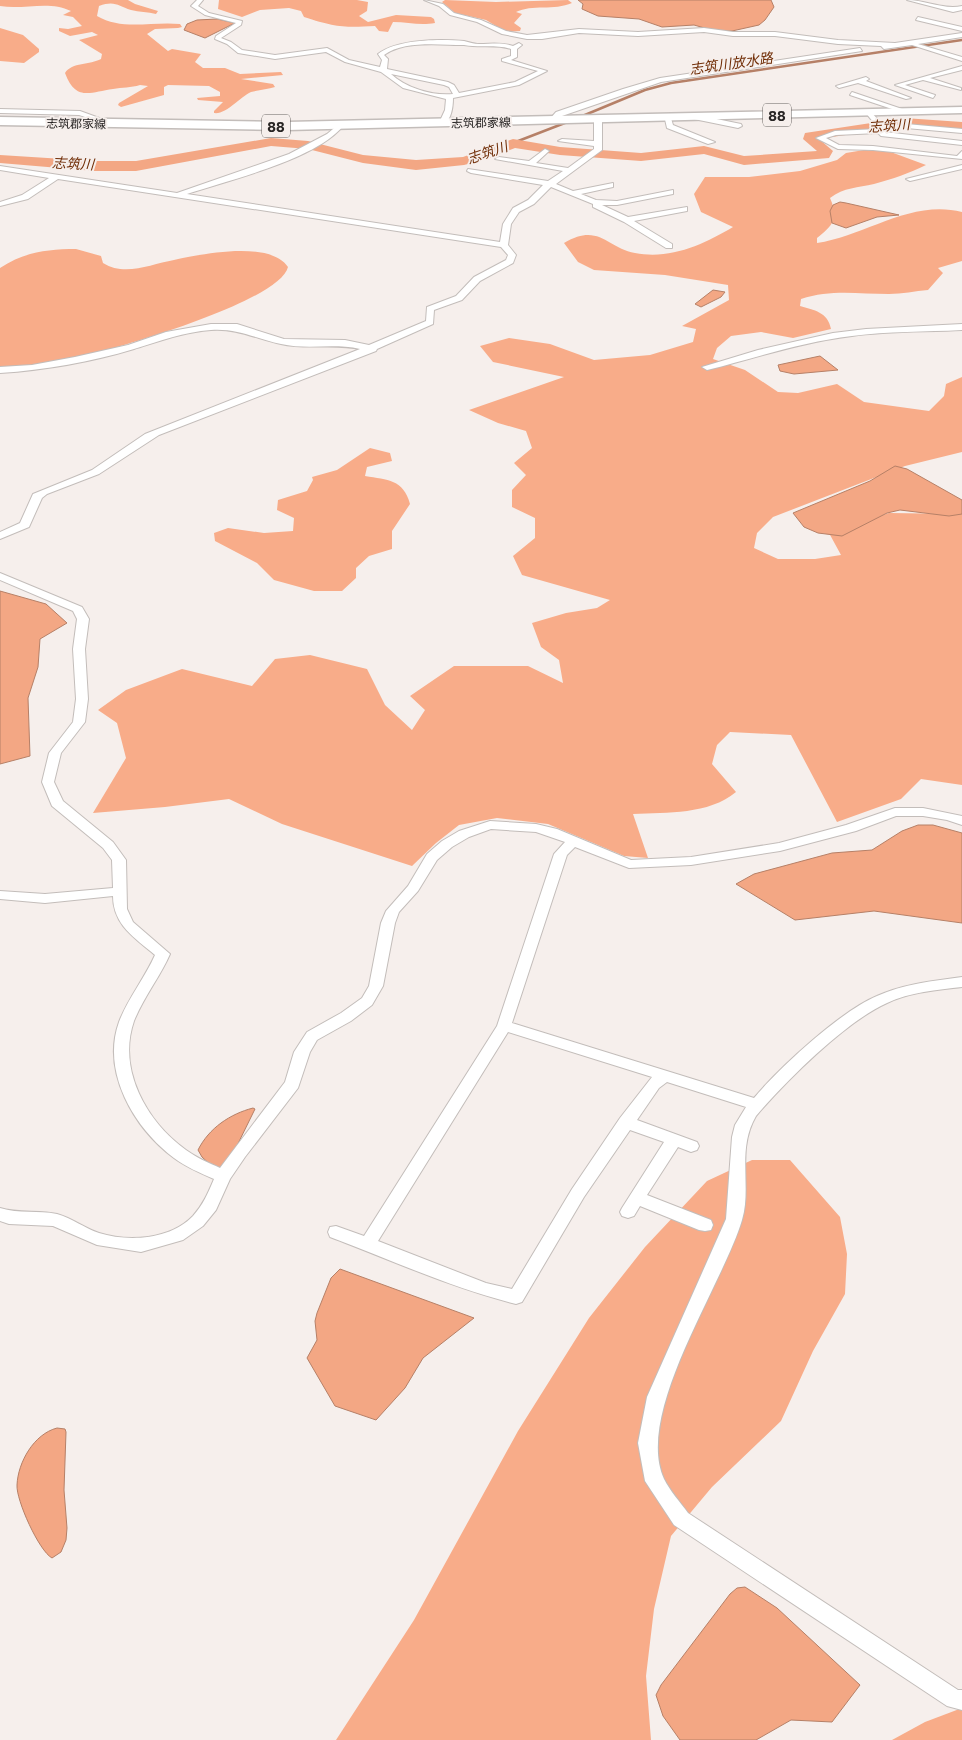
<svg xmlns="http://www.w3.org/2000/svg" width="962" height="1740" font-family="Commissioner,'Noto Sans JP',sans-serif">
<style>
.forest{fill:#f8ac89}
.water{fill:#f3a784;stroke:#b68067}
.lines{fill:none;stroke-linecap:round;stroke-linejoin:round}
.stream{stroke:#b68067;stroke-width:2.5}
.river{fill:#f3a784;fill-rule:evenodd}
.minor-casing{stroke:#c3bdba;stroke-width:2}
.primary-casing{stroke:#c3bdba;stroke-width:3}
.minor{fill:#fff;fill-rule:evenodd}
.primary{fill:#fff;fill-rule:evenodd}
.labels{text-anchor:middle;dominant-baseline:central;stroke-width:4;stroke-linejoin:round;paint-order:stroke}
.far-street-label{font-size:12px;fill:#272423;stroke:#f6efec}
.far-water-label{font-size:14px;font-style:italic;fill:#702d06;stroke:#f6efec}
.shield{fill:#f6efec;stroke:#65615f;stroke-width:1}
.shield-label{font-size:14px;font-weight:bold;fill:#272423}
</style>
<rect width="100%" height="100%" fill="#f6efec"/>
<g class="forest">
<path d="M0 0H128L135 4 158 11 156 14C148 12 139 12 131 10 118 6 115 0 99 6L97 16C122 31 152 21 180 24L182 27 178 28 155 29 147 34 168 51 172 49 201 54 195 62 203 68H225L240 74 281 72 283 75 241 79 273 84 275 87C268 89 259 90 251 92 240 97 226 115 214 113V111L223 102 198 100 197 98 220 96V92L209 86 168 85 164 87V95L121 107 118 105 119 103 148 86 140 85C131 88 122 87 113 89 90 92 76 102 65 73 72 62 90 65 101 59L102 54 79 40 98 35 92 32 70 36 59 31V28L68 29 82 26 73 17 63 15 71 11C49 0 24 10 0 6Z"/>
<path d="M219 0H357L368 2 367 11 359 16 368 22 396 15 431 17 434 19 435 23C420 26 408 22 393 22L388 32 379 31 375 26C344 28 335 27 304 17L301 11 289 8 260 10 242 17 218 9Z"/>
<path d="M445 0 496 2 568 0 572 3C554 11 532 4 516 12L522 14 514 23 521 28 520 31 506 32 486 20 455 13 442 2Z"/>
<path d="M0 28 23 35 39 49V52L24 63 0 61Z"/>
<path d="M864 150 888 151 926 165C909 173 893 179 874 184 858 188 844 187 830 198 839 219 834 224 817 238V243C865 236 911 199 962 212V261L938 268 943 273 928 290C915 291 902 294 889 294 858 294 831 289 801 299L800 306C814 310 828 312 831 329L793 338 761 332 731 336 717 348 713 359 745 370 778 392 798 393 837 384 864 402 929 411 944 396 946 384 962 377V452L905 466 773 517 757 533 754 548 778 559H815L841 555 829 533 889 513 962 514V785L921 779 901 799 837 822 791 735 730 732 717 745 712 764 736 792C708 815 668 812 633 814L648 858 624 856 548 824 497 818 459 825 436 843 412 866 282 824 229 799 165 807 93 813 126 758 117 723 98 710 126 690 182 669 252 686 275 659 310 655 367 669 385 705 412 730 425 710 410 696 454 666H528L563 683 559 660 541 647 532 623 566 613 597 608 610 600 522 575 513 556 535 538V518L512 507V490L526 475 514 463 532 448 526 431 498 423 469 410 564 377 493 362 480 346 509 338 550 344 594 360 650 355 693 342 696 329 682 326 729 300 728 285 665 275 594 270 578 262 564 243C599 222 607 248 635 253 671 260 704 244 733 227L701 212 694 194 705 177H749L800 171 837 160 846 153Z"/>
<path d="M76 249 101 256 103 263C125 277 151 264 174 260 201 254 270 240 288 267 279 304 96 354 57 364 39 368 19 368 0 370V268C24 252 48 249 76 249Z"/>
<path d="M370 448 390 453 392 461 367 467 365 476C388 480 403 479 410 504L392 531V549L369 556 356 568V578L342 591H314L274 580 257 563 215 541 214 533 228 528 264 533 293 531 294 518 277 510 278 500 307 491 313 480 312 477 337 470Z"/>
<path d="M752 1160H790L840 1217 847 1254 845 1294 813 1351 781 1421 712 1487 671 1536 654 1609 646 1676 651 1740H336L414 1620 518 1431 589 1318 645 1247 707 1181Z"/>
<path d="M962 1708V1740H892L925 1722Z"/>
</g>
<g class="water">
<path d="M578 0H771L774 7 765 20 759 25 732 31H715L694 25 662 27 639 19 598 16 582 9 583 4Z"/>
<path d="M217 19 235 23 205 38 184 30 187 24 197 20Z"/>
<path d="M840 202 846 203 899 215 877 217 846 228 832 223 830 211 833 205Z"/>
<path d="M713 290 725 292 721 297 701 307 695 304Z"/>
<path d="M820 356 838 370 794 374 780 371 778 365Z"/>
<path d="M895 466 907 469 962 500V514L949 516 900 510 887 513 842 536 818 533 804 527 793 513 870 481Z"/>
<path d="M0 591 46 604 67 623 40 639 38 667 28 698 30 756 0 764Z"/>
<path d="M918 825H933L962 833V923L874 911 795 920 736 884 754 874 832 853 872 850 902 831Z"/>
<path d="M253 1108 255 1109 226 1168 216 1170 202 1157 198 1150C209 1128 230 1114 253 1108Z"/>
<path d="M340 1269 474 1318 423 1358 405 1388 376 1420 335 1406 307 1358 317 1340 315 1321 317 1313 331 1278Z"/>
<path d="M57 1428 65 1429 66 1432 64 1490 67 1528 66 1540 61 1552 52 1558C39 1551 16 1500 17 1485 18 1462 34 1434 57 1428Z"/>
<path d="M745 1587 777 1608 860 1685 832 1722 791 1720 756 1740H680L663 1716 656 1695 661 1685 730 1594 737 1588Z"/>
</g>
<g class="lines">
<g class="stream">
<path d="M580 117 645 90 671 83 962 40"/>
<path d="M513 143 570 121"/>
</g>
<path class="river" d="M904 118 962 122V130L904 126 819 139 833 151 829 158 744 165 704 154 641 161 560 155 515 148 487 159 464 165 416 170 363 163 308 149 271 146 136 171H95L0 163V155L95 161H136L271 138 308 141 363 155 416 160 463 157 513 139 560 147 641 153 704 146 744 156 817 151 803 139 805 133Z"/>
<g class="minor-casing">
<g id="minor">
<path d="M197 0H203L198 6 209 13 242 21 241 25 221 38 231 42 242 50 275 55 327 48 349 60 380 67 382 60 378 54C397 39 440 39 464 41 469 42 474 44 479 44 492 44 501 42 513 46L519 43 522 45 517 49V57L511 60 547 71 519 85 453 98C453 108 451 120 443 125L439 123 445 110 446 99 403 88 381 72 345 62 326 52 275 59 238 53 227 44 215 39 216 36 236 23 205 15 191 6ZM464 45C480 48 496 44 511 49V56L502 59V61L538 71 515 82 459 93 454 85 448 82 387 69 388 59 384 55C404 40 440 45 464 45ZM391 74 444 85 449 87 453 94C432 96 406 88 391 74Z"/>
<path d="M424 0 443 4 454 13 481 20 506 31 527 35 579 29 638 32 704 28 733 32H775L838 40 895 43 962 33V37L918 44 962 57V61L912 45 884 49 881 46 838 44 775 36H733L704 32 638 36 579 33 542 39H527L502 34 477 22 450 15 439 6Z"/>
<path d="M907 0C925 0 944 10 962 6V10L953 12Z"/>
<path d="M918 17 962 27V31L916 20Z"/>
<path d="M860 48 862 51 661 82 562 116 556 122 549 120 556 112 623 89 660 78Z"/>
<path d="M962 66V70L930 78 961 88V90L923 80 905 85 935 95 933 98 895 85Z"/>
<path d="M866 77 869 79 866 81 911 98 906 99 858 83 839 88 836 86Z"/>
<path d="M852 92 905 110 907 111 901 112 850 95Z"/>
<path d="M0 109 80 111 113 123 109 125 79 115 0 113Z"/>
<path d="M869 110 885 127 906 124 962 129V133L906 128 885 132 962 141V145L881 136 878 133 836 135 826 138 839 145 873 146 957 156 962 151V159L873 150 838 149 816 138 835 131 879 129 865 112Z"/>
<path d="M664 115H670L673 125 715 142 708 144 667 128Z"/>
<path d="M697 115 741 124 742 126 738 128 694 119Z"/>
<path d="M598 117 602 119V150L556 184 573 191 613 183V187L581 194 596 200 617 201 673 190V194L617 205H602L628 217 687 207V211L634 221 672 244V248H666L624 222 593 207V204L551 187 534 204 519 212 511 224 508 245 516 255 513 263 480 281 462 300 434 310 433 324 377 349 376 351 159 435 99 474 47 494 42 498 29 527 0 539V532L20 523 33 494 92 470 145 434 360 349C334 343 307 350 281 344 257 339 237 328 211 330 184 332 160 341 134 349 91 362 45 370 0 373V367L32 365 75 357 128 345 166 332 211 324H237L284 339 345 340 369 345 426 321 427 307 456 296 474 277 506 260 508 255 501 247 58 179 28 199 0 206V202L22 195 49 178 0 170V166L177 193 289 154 327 134 339 124 343 126C315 160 229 180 187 194L500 242 503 224 513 208 528 200 543 185 471 173 467 171 468 169 548 181 563 171 495 159 499 157 529 161 545 149 549 151 536 163 568 168 594 149V146L558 141 562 139 594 141V119Z"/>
<path d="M962 165V169L910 181 906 179Z"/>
<path d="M962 324V330C925 332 888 331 852 336 802 342 755 358 707 370L702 367 758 350 833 333 866 329Z"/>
<path d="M0 573 82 607 89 619 85 649 88 699 85 722 61 753 54 782 63 801 113 842 126 860 127 909 133 922 170 954C160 977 143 998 134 1021 117 1070 147 1122 186 1150 197 1158 209 1163 220 1168L285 1082 294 1052 307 1032 341 1013 362 998 369 986 381 923 386 911 408 886 427 854 442 841 459 831 490 821 536 824 557 829 631 860 691 857 779 843 846 825 895 808H923L962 816V825L947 820 923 816H896L856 831 780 851 691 865 629 868 575 847 567 855 512 1023 754 1098C780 1067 841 1011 877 996 903 984 933 981 962 977V987C937 990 910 992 887 1003 845 1022 786 1081 756 1116 736 1150 752 1187 742 1220 722 1287 634 1413 664 1479 670 1491 680 1502 688 1513L958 1690H962V1710L947 1706 674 1525 645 1481 638 1443 647 1397 726 1219 732 1137 735 1125 746 1107 667 1082 659 1088 637 1120 697 1142 699 1146 697 1150 691 1152 678 1147 647 1195 711 1220 713 1225 711 1230 705 1231 699 1230 640 1206 634 1216 628 1218 622 1216 620 1212 622 1208 664 1142 630 1130 584 1197 522 1302 516 1304C452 1288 391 1260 330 1237L328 1232 330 1227 336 1226 364 1236 497 1026 554 854 565 842 536 832 491 829 469 837 452 847 437 860 418 891 399 912 395 923 383 986 372 1005 351 1021 317 1040 310 1052 298 1088 245 1157 230 1179 216 1210 203 1226 183 1240 141 1252 97 1245 53 1226 9 1224 0 1221V1208C19 1214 38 1210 57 1214 72 1218 84 1228 99 1233 128 1242 170 1240 193 1216 203 1205 208 1193 214 1179 200 1173 186 1167 174 1158 134 1128 101 1072 119 1022 128 998 145 978 155 955 135 938 113 925 113 896L45 903 0 899V891L45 894 113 888 112 860 103 848 52 806 42 782 49 753 73 722 76 699 73 649 77 619 73 611 0 580ZM508 1032 652 1077 620 1118 572 1189 512 1289 486 1283 378 1241Z"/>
</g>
</g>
<g class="primary-casing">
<path id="primary" d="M962 107V113L287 130 0 125V117L287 122Z"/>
</g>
<use href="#minor" class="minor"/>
<use href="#primary" class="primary"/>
</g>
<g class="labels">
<g class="far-street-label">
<text transform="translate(481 122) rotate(-1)">志筑郡家線</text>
<text transform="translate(76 123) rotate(1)">志筑郡家線</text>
</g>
<g class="far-water-label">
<text transform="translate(731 63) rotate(-8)">志筑川放水路</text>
<text transform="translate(889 125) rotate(-4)">志筑川</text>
<text transform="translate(487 152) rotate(-19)">志筑川</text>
<text transform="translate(73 163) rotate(3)">志筑川</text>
</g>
<g class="shield">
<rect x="763" y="103.5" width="28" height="23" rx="4"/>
<rect x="262" y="114.5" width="28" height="23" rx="4"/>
</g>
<g class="shield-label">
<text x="777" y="115">88</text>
<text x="276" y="126">88</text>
</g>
</g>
</svg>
